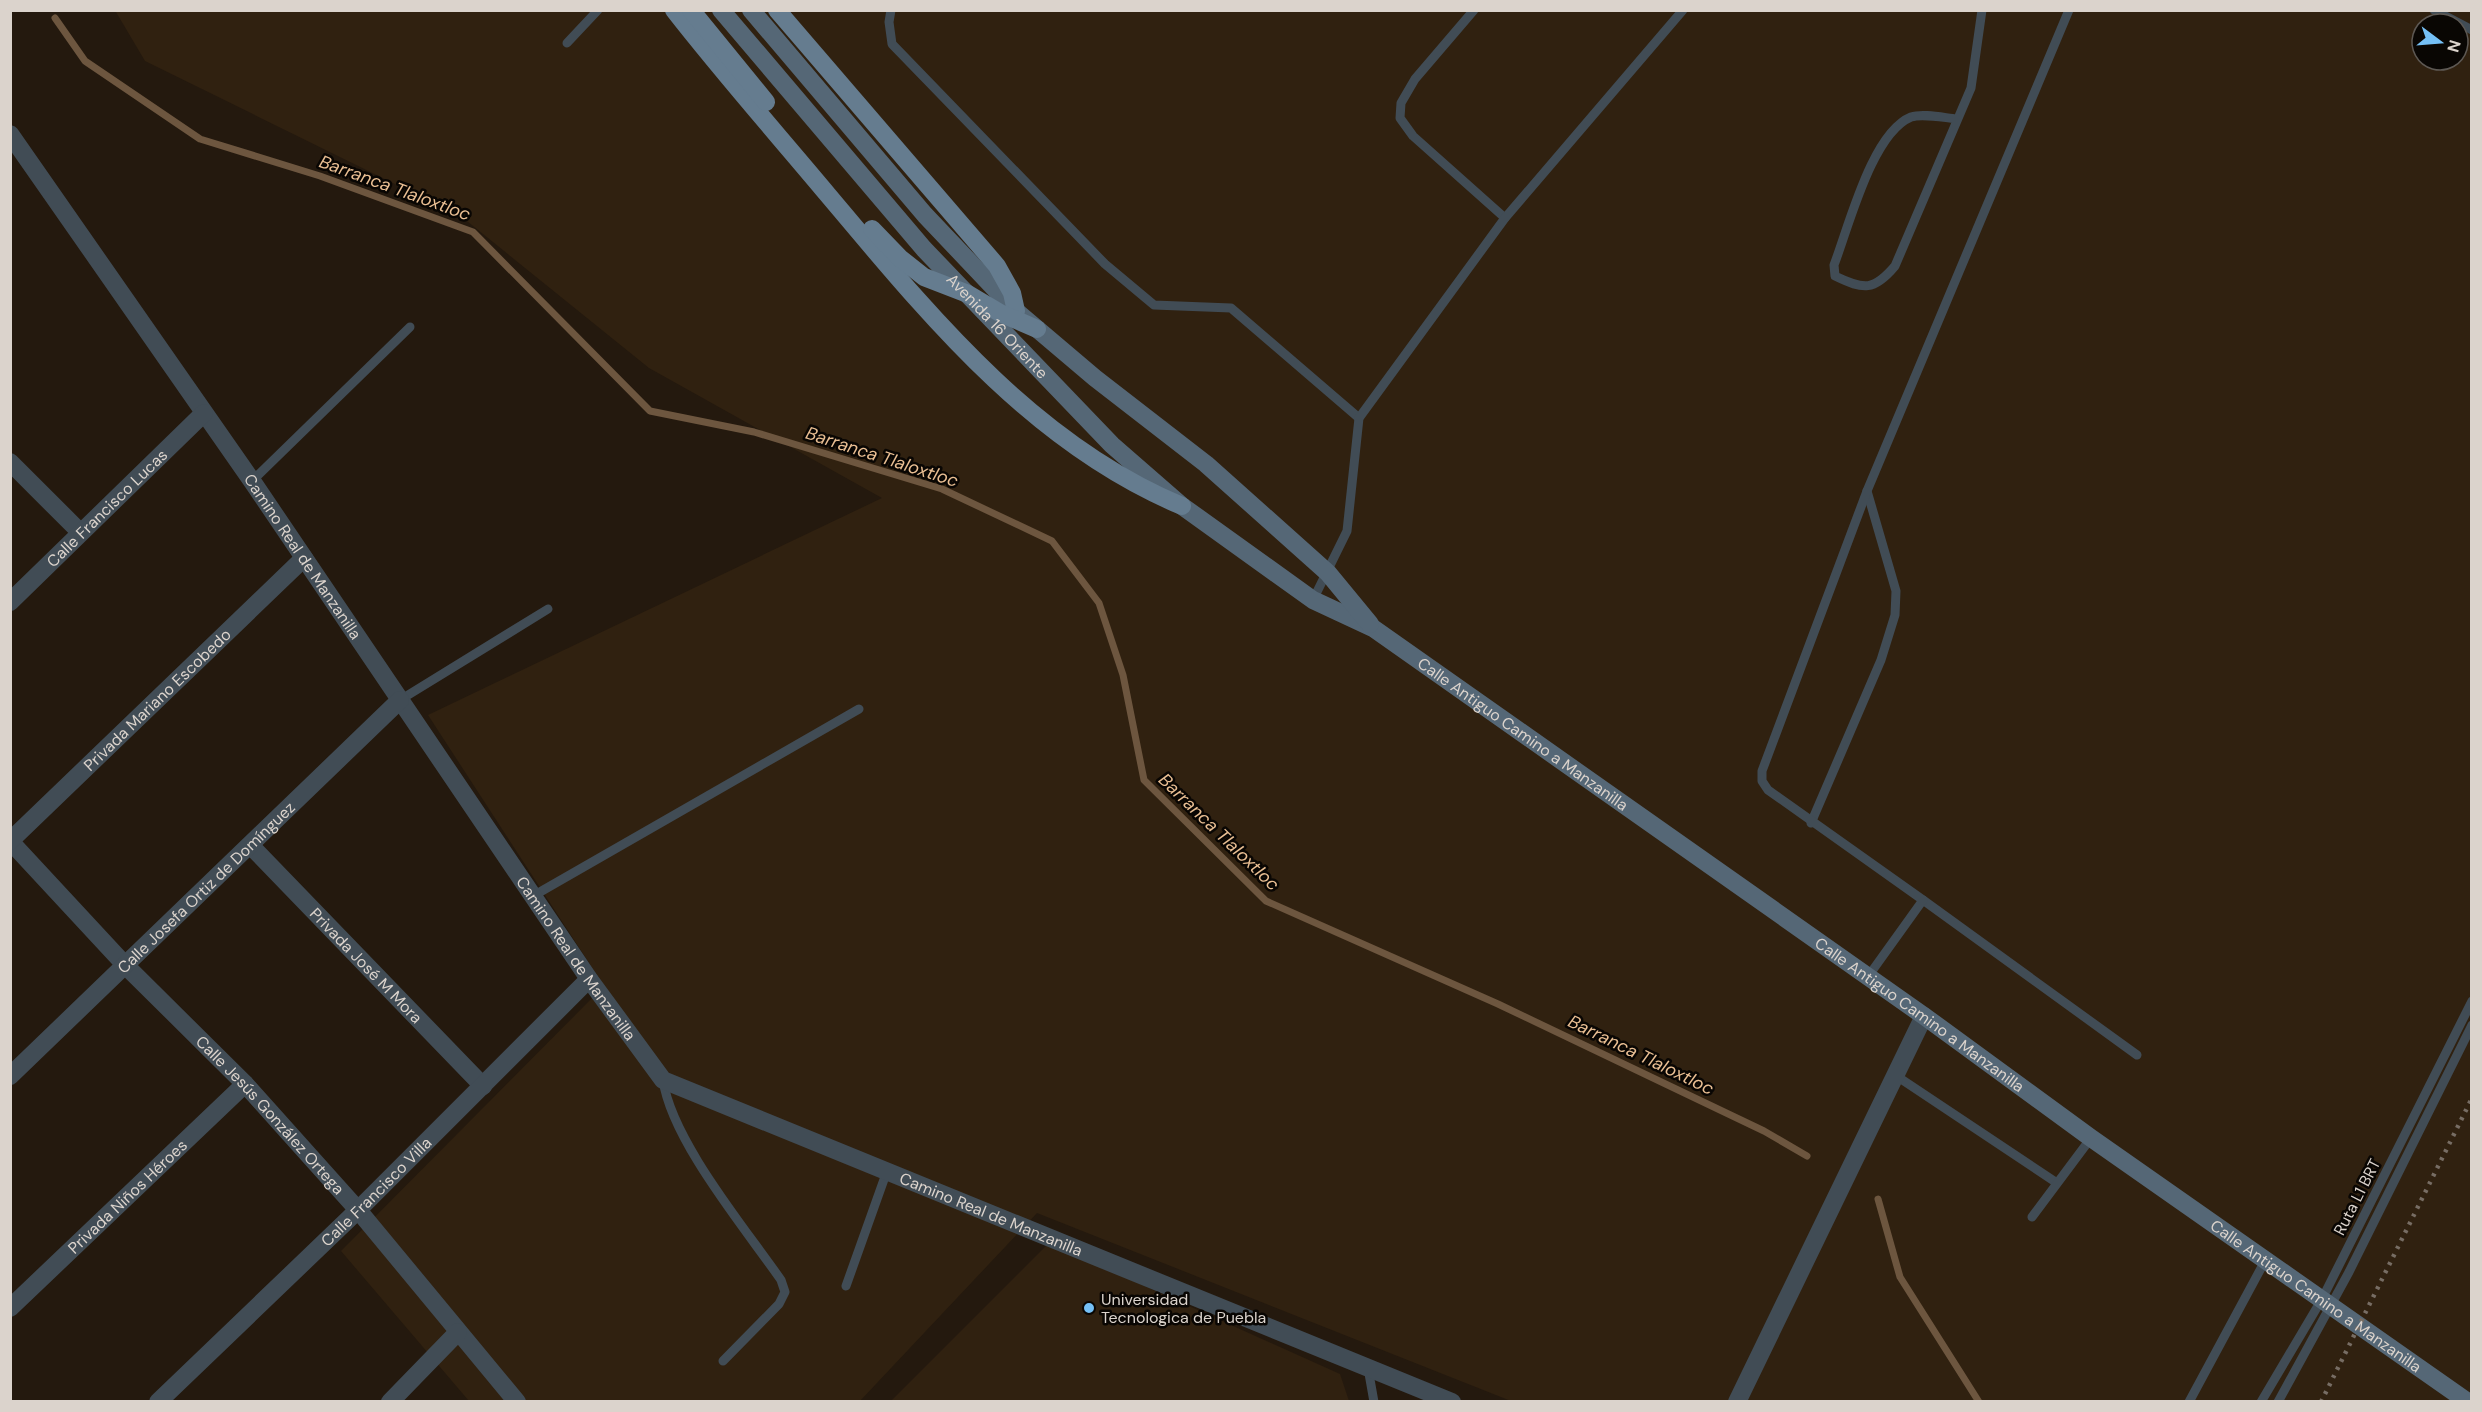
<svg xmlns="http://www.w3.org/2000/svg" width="2482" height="1412" font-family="'DM Sans',sans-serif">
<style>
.built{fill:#302110;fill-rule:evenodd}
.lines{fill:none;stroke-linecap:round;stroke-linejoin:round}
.stream{stroke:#6d563f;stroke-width:7}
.lane{stroke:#414c55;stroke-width:9}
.street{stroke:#414c55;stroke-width:18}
.secondary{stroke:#556776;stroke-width:18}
.primary{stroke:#657c8f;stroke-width:18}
.rail{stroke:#776d64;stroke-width:4.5;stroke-dasharray:3 6;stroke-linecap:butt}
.poi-dot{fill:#75c0f6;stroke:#090603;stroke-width:2}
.labels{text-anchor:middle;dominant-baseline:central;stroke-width:5;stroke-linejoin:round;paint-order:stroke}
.street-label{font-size:16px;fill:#dbd3cc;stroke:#090603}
.poi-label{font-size:16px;fill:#dbd3cc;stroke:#090603;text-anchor:start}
.water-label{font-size:18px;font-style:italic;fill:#eabf93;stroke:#090603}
</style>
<rect width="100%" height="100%" fill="#24190e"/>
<g class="built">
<path d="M120 10 2471 11V1401H1511L1037 1213 860 1401H469L341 1251 604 986 428 715 882 498 649 368 462 217 145 61 116 12ZM2422 24H2458V60H2422Z"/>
<path d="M1049 1243 1340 1374 1349 1401 890 1402Z"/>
</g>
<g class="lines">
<g class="stream">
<path d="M55 18 85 61 200 139 320 176 473 232 650 411 754 432 942 489 1052 541 1099 603 1123 675 1144 780 1266 901 1498 1004 1764 1131 1807 1156"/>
<path d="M1878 1199 1900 1277 1979 1402"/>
</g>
<g class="lane">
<path d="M891 10 889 22 892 44 1105 264 1154 305 1231 308 1359 418"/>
<path d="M1474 10 1415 79 1401 103 1400 118 1413 136 1505 218"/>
<path d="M2434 10 2472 30"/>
<path d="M567 43 598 10"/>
<path d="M1957 119C1945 118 1923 113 1911 117 1872 133 1849 226 1834 265L1835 276C1864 290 1874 291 1895 266L1971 88 1982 10"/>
<path d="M252 481 410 327"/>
<path d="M1313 600 1347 531 1359 418 1505 218 1683 10"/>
<path d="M400 700 548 609"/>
<path d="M1811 823 1881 660 1895 615 1896 591 1867 491"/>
<path d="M533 896 859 709"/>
<path d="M1923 900 2137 1055"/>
<path d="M1867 978 1923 900 1768 790 1762 781V771L1867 491 2069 10"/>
<path d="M1895 1075 2057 1183"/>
<path d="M663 1080C672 1141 745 1228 781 1280L785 1292 779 1304 723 1361"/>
<path d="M2032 1217 2091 1138"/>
<path d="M846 1286 887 1171"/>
<path d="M1368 1368 1374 1402"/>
<path d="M2189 1402 2266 1259"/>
<path d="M2261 1402 2322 1299 2472 1001"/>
<path d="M2278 1402 2349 1272 2472 1025"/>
</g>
<g class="street">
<path id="s1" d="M10 134 252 481 589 979 663 1080 1452 1402"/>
<path d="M10 462 80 532"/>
<path id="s2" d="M10 602 204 413"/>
<path id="s3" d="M10 841 126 966 245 1084 358 1210 517 1402"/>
<path id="s4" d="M10 841 304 558"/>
<path id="s5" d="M251 846 483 1086"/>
<path id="s6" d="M10 1076 400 700"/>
<path id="s7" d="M10 1308 245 1084"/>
<path id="s8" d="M158 1402 358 1210 589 979"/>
<path d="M390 1402 458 1332"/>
<path d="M1737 1402 1924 1016"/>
</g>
<g class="secondary">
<path id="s9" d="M721 10 924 249 1112 445 1182 506 1313 600 1373 628 1924 1016 2091 1138 2468 1402"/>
<path d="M751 10 925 215 1016 311 1095 378 1206 464 1328 573 1370 624"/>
</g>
<g class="primary">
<path d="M674 10C723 73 777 134 828 195 929 315 1033 444 1182 506"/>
<path d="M691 10 766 102"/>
<path d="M777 10 997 266 1012 293 1016 311"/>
<path d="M872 229 900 258 924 277 968 294 1000 313 1037 329"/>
</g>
<path class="rail" d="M2321 1402 2472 1098"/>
</g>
<circle class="poi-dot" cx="1089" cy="1308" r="6"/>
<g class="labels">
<g class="street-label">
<text stroke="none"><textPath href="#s9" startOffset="420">Avenida 16 Oriente</textPath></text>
<text stroke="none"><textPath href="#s2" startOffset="135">Calle Francisco Lucas</textPath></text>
<text stroke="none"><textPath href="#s1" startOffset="514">Camino Real de Manzanilla</textPath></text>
<text stroke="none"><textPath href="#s4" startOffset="204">Privada Mariano Escobedo</textPath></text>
<text stroke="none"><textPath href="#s9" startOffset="1089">Calle Antiguo Camino a Manzanilla</textPath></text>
<text stroke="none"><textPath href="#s6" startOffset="272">Calle Josefa Ortiz de Domínguez</textPath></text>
<text stroke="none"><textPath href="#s1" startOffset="1000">Camino Real de Manzanilla</textPath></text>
<text stroke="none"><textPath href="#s5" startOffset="166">Privada José M Mora</textPath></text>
<text stroke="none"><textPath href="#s9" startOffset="1575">Calle Antiguo Camino a Manzanilla</textPath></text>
<text stroke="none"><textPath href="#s3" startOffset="378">Calle Jesús González Ortega</textPath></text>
<text stroke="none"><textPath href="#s8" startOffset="303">Calle Francisco Villa</textPath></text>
<text stroke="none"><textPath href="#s7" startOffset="162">Privada Niños Héroes</textPath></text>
<text transform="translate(2357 1197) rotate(-63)">Ruta L1 BRT</text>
<text stroke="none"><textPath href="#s1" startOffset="1504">Camino Real de Manzanilla</textPath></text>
<text stroke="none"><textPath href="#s9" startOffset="2061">Calle Antiguo Camino a Manzanilla</textPath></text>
</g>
<g class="poi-label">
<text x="1101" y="1299">Universidad<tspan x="1101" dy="18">Tecnologica de Puebla</tspan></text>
</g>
<g class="water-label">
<text transform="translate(395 188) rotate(20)">Barranca Tlaloxtloc</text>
<text transform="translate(882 457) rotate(18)">Barranca Tlaloxtloc</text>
<text transform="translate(1219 832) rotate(44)">Barranca Tlaloxtloc</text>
<text transform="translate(1641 1055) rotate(26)">Barranca Tlaloxtloc</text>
</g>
</g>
<rect width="2482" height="1412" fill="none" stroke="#dbd3cc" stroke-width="24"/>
<g transform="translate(2440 42) rotate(106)"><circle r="28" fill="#090603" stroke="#5d5853" stroke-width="1.5"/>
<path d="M0-4.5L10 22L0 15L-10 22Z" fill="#75c0f6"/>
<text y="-9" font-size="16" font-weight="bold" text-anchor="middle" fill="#dbd3cc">N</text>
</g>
</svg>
